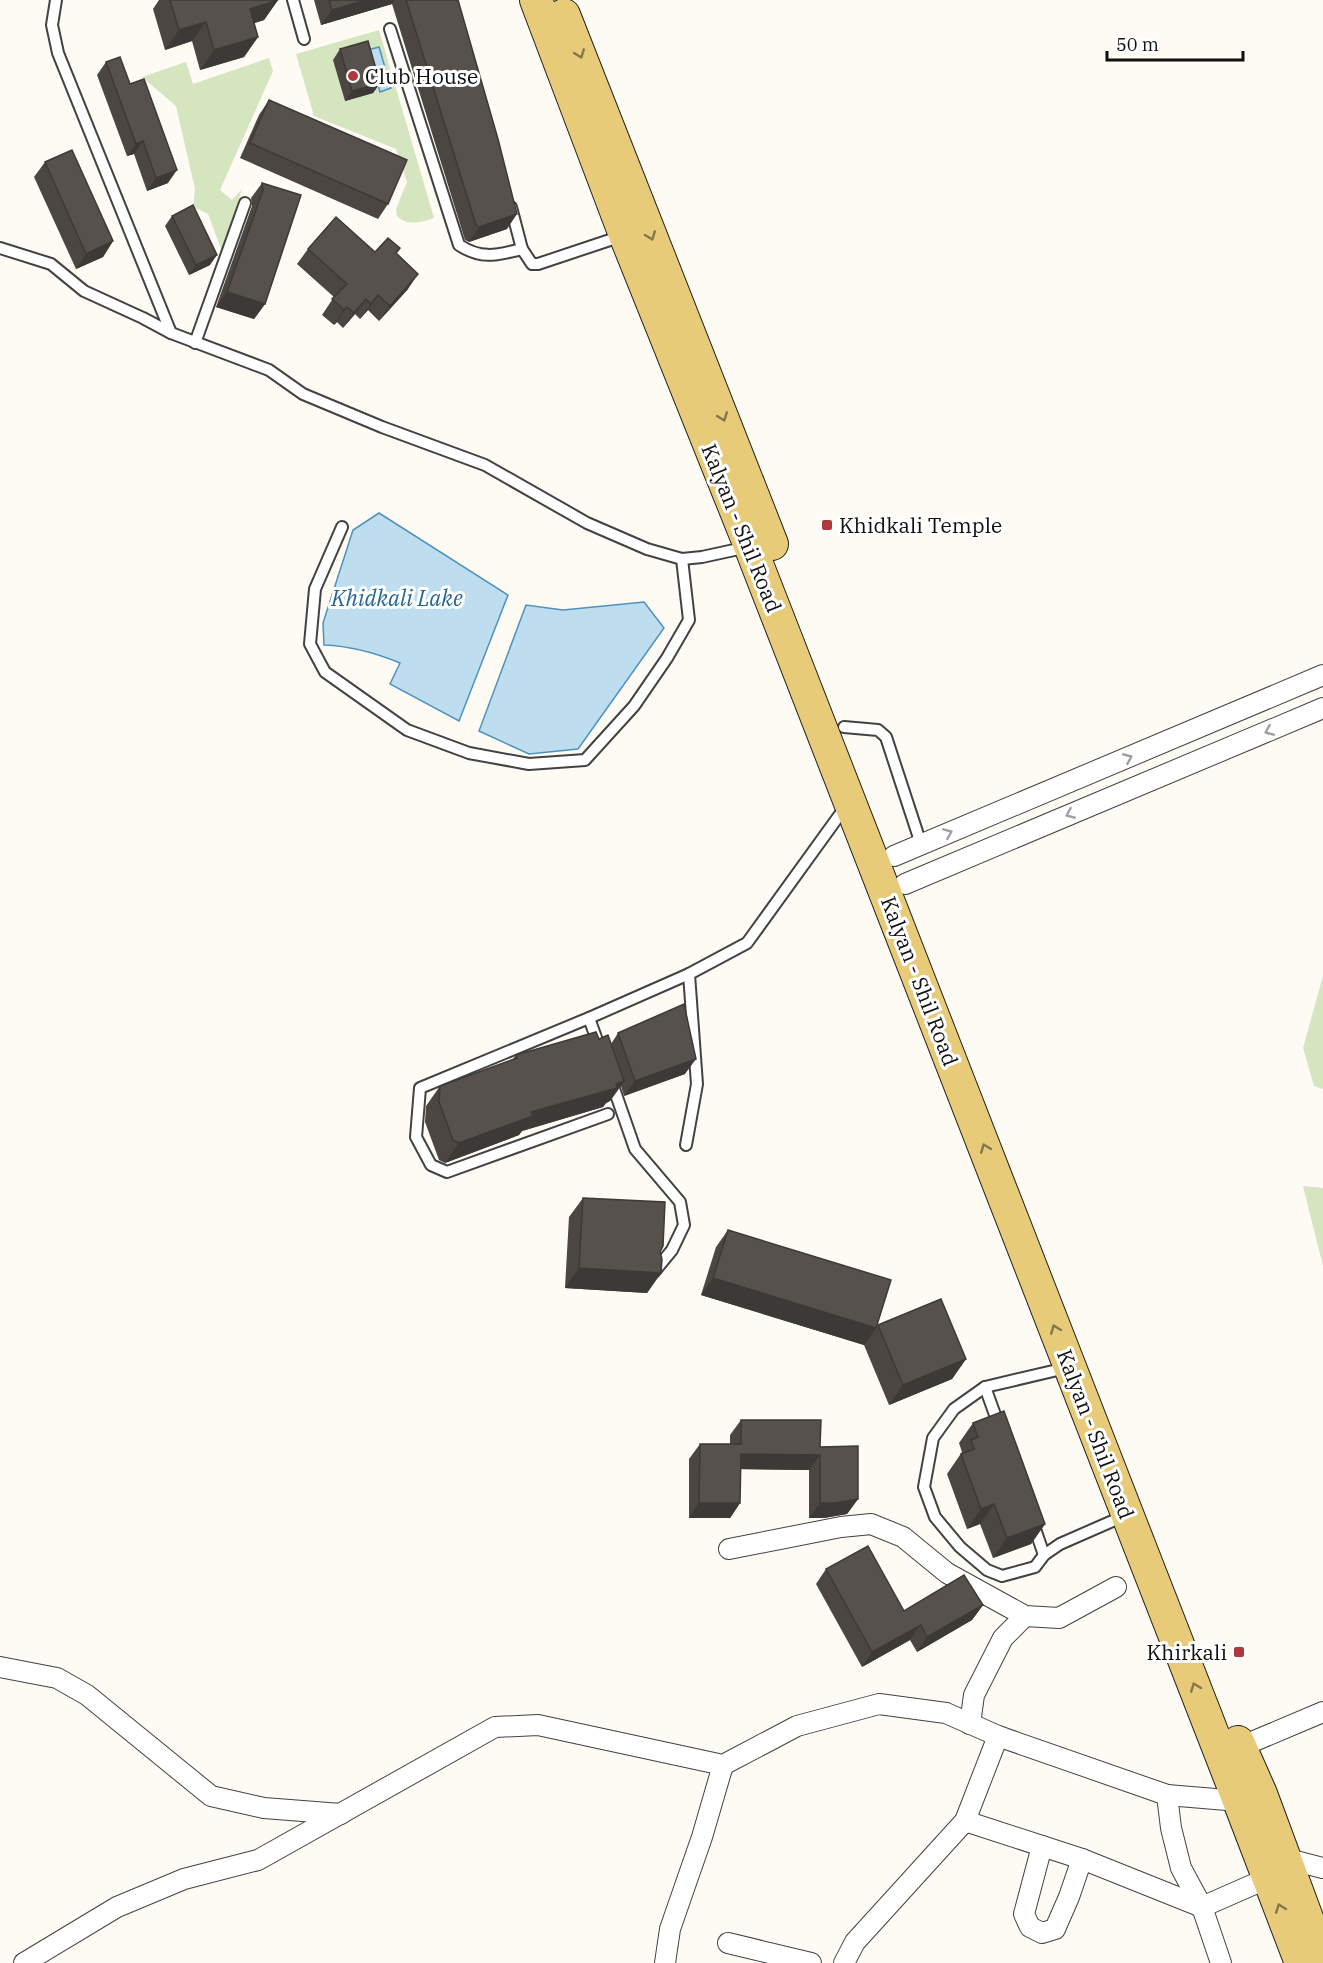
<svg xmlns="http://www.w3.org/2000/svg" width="1323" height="1963" font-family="'IBM Plex Serif',serif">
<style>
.green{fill:#d4e5c0}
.water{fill:#beddef;stroke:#4e92bd;stroke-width:1.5}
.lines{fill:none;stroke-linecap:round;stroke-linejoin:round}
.service-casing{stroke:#424242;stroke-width:14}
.minor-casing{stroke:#424242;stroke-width:22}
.primary-casing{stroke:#202020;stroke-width:34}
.service{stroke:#fff;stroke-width:10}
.minor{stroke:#fff;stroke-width:20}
.primary{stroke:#e7cb79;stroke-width:32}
.wall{fill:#4b4642}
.shaded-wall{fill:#3d3936}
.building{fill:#57514d;stroke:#3d3936;stroke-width:1.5}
.oneway{stroke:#867649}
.oneway2{stroke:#9f9f9f}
.poi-dot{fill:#af383f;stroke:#fff;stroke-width:2}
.labels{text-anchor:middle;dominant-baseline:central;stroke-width:6;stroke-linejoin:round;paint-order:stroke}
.poi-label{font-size:21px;fill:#0f0f0f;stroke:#fff;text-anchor:start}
.street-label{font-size:21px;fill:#0f0f0f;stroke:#fff}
.water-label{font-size:22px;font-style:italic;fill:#276592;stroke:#fff}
</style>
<rect width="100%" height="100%" fill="#fdfbf3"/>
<g class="green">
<path d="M379 30 434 218C421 222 408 227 397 216L396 209 407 182 396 149 314 116 296 54Z"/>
<path d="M269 58 273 71 220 190 232 200 242 189 222 251 208 214 193 207 195 189 176 106 142 77 186 62 193 84Z"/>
<path d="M1323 976V1089L1314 1086 1303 1048Z"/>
<path d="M1303 1186 1323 1188V1266Z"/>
</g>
<g class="water">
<path d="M379 47 391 88 380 92 368 50Z"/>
<path d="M379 513 508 595 459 721 390 684 400 663C376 653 351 646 324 645L323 623 353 530Z"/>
<path d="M644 602 664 628 578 749 529 754 479 731 526 605 563 610Z"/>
</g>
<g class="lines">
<g class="service-casing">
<g id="service">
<path d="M56 0 52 25 58 53 171 333"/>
<path d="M293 0 304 39"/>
<path d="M390 29 459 245C482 260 497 255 522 249"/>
<path d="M511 207 522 249 532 264H538L622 236"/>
<path d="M0 248 51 264 84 291 143 318 171 333 269 370 303 394 382 427 485 465 587 523 647 549 682 559 702 557 748 547"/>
<path d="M195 343 245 203"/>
<path d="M342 527 315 589 310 644 325 672 407 730 469 753 529 764 585 760 634 706 667 658 689 620 682 559"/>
<path d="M844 727 878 730 886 737 921 844"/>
<path d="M589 1018 599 1046"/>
<path d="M611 1080 635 1149 680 1202 684 1225 672 1250 654 1272"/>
<path d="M608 1114 447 1172 431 1165 416 1137 420 1088 589 1018 689 974"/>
<path d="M686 1145 697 1084 689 974 747 943 846 806"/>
<path d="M1066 1368 985 1387 954 1409 933 1438 924 1487 935 1517 960 1547 987 1570 1002 1576 1035 1567 1044 1555 1060 1544 1124 1516"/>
<path d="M985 1387 999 1426"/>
<path d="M1033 1523 1044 1555"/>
</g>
</g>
<g class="minor-casing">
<g id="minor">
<path d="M894 856 1323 675"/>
<path d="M905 884 1323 708"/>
<path d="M729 1549 841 1527 871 1524 903 1537 947 1573 1025 1616 1059 1618 1116 1587"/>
<path d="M0 1667 57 1678 87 1695 211 1796 264 1808 341 1814"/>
<path d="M970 1724 974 1695 1003 1638 1025 1616"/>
<path d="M1240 1747 1323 1712"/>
<path d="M1167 1795 1171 1828 1181 1868 1202 1907 1221 1963"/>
<path d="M965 1821 1082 1859 1202 1907 1268 1878"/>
<path d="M1042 1846 1024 1914 1030 1927 1042 1933 1055 1929 1069 1897 1082 1859"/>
<path d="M1284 1858 1323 1868"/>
<path d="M728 1943 811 1963"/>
<path d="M24 1963 117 1907 184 1879 258 1860 495 1727 538 1725 723 1765 797 1726 879 1704 946 1713 998 1736 1167 1795 1239 1801 1247 1798"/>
<path d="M665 1963 670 1929 702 1837 723 1765"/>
<path d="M844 1963 855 1942 965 1821 998 1736"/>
</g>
</g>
<g class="primary-casing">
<g id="primary">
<path d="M536 0 625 235 750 546 1239 1801 1301 1963"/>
<path d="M564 15 772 544"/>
<path d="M1238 1742 1261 1794 1323 1961"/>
</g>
</g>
<use href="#service" class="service"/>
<use href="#minor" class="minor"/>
<use href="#primary" class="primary"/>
</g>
<g class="wall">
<path d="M159 0H278L264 20 254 23 258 37 244 57 200 70 192 41 165 50 153 9Z"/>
<path d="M314 0H458L507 229 469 242 465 240 392 4 321 25Z"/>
<path d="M340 49 380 83 373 93 345 101 333 60Z"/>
<path d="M106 62 168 183 147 191 134 154 127 156 97 75Z"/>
<path d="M269 100 388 204 378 219 240 158 259 115Z"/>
<path d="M45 162 113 241 103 257 76 269 34 177Z"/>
<path d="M262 183 301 195 265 304 254 319 216 307 252 206 251 198Z"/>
<path d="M172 216 210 265 189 275 165 226Z"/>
<path d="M400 248 396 254 408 289 379 321 368 310 360 319 355 314 343 328 337 322 334 325 322 315 334 297 297 264 308 249 375 252Z"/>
<path d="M618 1033 685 1074 624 1096 621 1086 610 1101 606 1103 603 1107 522 1131 519 1135 445 1163 439 1160 425 1122 426 1106 440 1086 512 1060 516 1055 599 1039 611 1044Z"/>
<path d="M583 1198 660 1252 661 1273 647 1293 565 1288 569 1217Z"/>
<path d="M728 1230 876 1328 878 1325 966 1359 952 1379 889 1405 864 1345 701 1295 716 1247Z"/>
<path d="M741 1420 820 1447 858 1499 847 1514 824 1518H809V1470L740 1469V1503L730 1518H689V1459L700 1444H730V1435Z"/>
<path d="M973 1423 1045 1524 1031 1544 993 1558 980 1524 967 1529 947 1474 962 1452 959 1443Z"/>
<path d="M826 1569 904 1611 983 1605 972 1620 917 1652 910 1640 862 1667 816 1584Z"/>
</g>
<g class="shaded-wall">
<path d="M278 0 264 20 236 29 250 9Z"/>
<path d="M366 0H395L392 4 321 25 332 10Z"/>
<path d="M206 22 192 41 165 50 179 30Z"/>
<path d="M258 37 244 57 200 70 214 50Z"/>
<path d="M380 83 373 93 345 101 352 91Z"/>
<path d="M143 141 134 154 127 156 136 144Z"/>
<path d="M177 170 168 183 147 191 156 178Z"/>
<path d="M517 214 507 229 469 242 479 227Z"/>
<path d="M113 241 103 257 76 269 86 254Z"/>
<path d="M217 255 210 265 189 275 196 265Z"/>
<path d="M418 274 408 289 379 321 390 306Z"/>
<path d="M227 292 265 304 254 319 216 307Z"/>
<path d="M378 295 368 310 360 319 371 304Z"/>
<path d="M366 299 355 314 343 328 354 313Z"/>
<path d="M347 307 337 322 334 325 344 310Z"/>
<path d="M696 1059 685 1074 624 1096 635 1081Z"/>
<path d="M624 1081 610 1101 606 1103 603 1107 522 1131 519 1135 445 1163 459 1143 531 1112Z"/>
<path d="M579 1268 661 1273 647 1293 565 1288Z"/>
<path d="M713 1278 876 1328 864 1345 701 1295Z"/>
<path d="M966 1359 952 1379 889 1405 903 1385Z"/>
<path d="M741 1454 820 1455 809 1470 730 1469Z"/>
<path d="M858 1499 847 1514 824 1518H809L820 1503Z"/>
<path d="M699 1503H740L730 1518H689Z"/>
<path d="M994 1504 980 1524 967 1529 981 1509Z"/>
<path d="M1045 1524 1031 1544 993 1558 1007 1538Z"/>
<path d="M983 1605 972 1620 917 1652 927 1637Z"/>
<path d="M921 1625 910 1640 862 1667 872 1652Z"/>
</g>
<g class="building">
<path d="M170 0H278L250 9 258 37 214 50 206 22 179 30Z"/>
<path d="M329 0H366L332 10Z"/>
<path d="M406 0H458L498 139 517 214 479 227 476 225Z"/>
<path d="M368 41 380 83 352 91 340 49Z"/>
<path d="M120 57 130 84 144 79 177 170 156 178 143 141 136 144 106 62Z"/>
<path d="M269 100 407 160 388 204 250 143Z"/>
<path d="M72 150 113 241 86 254 45 162Z"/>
<path d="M262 183 301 195 265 304 227 292 263 190Z"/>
<path d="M193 205 217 255 196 265 172 216Z"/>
<path d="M336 217 375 252 388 238 400 248 396 253 418 274 390 306 378 295 371 304 366 299 354 313 347 307 344 310 332 299 347 284 308 249Z"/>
<path d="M684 1004 696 1059 635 1081 618 1033Z"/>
<path d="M596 1032 599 1039 608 1035 624 1081 616 1084 617 1088 531 1112 533 1116 459 1143 453 1140 439 1102 440 1086 517 1058 516 1055Z"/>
<path d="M583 1198 665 1202 663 1246 660 1252 662 1259 661 1273 579 1268Z"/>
<path d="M728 1230 891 1280 876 1328 713 1278Z"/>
<path d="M941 1299 966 1359 903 1385 878 1325Z"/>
<path d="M1004 1411 1045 1524 1007 1538 994 1504 981 1509 961 1454 974 1449 971 1440 978 1437 973 1423Z"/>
<path d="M741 1420H821L820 1447 858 1446V1499L835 1503H820V1455L741 1454 740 1503H699L700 1444H741Z"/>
<path d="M868 1546 904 1611 964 1575 983 1605 927 1637 921 1625 872 1652 826 1569Z"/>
</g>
<defs><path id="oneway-chevron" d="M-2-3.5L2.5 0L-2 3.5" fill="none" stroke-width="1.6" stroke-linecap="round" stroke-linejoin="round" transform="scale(1.5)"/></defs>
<g class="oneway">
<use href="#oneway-chevron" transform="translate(580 54) rotate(69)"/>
<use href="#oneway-chevron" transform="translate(651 236) rotate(69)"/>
<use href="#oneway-chevron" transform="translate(723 417) rotate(69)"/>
<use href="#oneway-chevron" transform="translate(985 1148) rotate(-111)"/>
<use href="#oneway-chevron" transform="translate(1055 1329) rotate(-111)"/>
<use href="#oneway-chevron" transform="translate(1195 1687) rotate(-111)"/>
<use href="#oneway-chevron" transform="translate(1280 1908) rotate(-111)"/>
</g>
<g class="oneway2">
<use href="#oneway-chevron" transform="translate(1269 731) rotate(157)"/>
<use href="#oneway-chevron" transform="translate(1128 758) rotate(-23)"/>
<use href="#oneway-chevron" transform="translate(1070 814) rotate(157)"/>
<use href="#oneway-chevron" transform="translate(948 833) rotate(-23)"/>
</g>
<g class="poi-dot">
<circle cx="353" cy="76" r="6"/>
<rect x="821" y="519" width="12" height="12" rx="3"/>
<rect x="1233" y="1646" width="12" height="12" rx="3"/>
</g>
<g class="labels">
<g class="poi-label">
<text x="365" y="76">Club House</text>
<text x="839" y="525">Khidkali Temple</text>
<text x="1227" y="1652" text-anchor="end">Khirkali</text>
</g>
<g class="street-label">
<text transform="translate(742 528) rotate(68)">Kalyan - Shil Road</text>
<text transform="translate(920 981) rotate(69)">Kalyan - Shil Road</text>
<text transform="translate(1096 1434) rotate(69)">Kalyan - Shil Road</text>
</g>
<g class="water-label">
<text x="397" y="597">Khidkali Lake</text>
</g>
</g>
<path d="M1107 51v9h136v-9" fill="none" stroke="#0f0f0f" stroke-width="3"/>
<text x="1116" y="51" font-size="18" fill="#0f0f0f" stroke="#ffffff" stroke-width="4.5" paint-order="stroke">50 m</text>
</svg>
